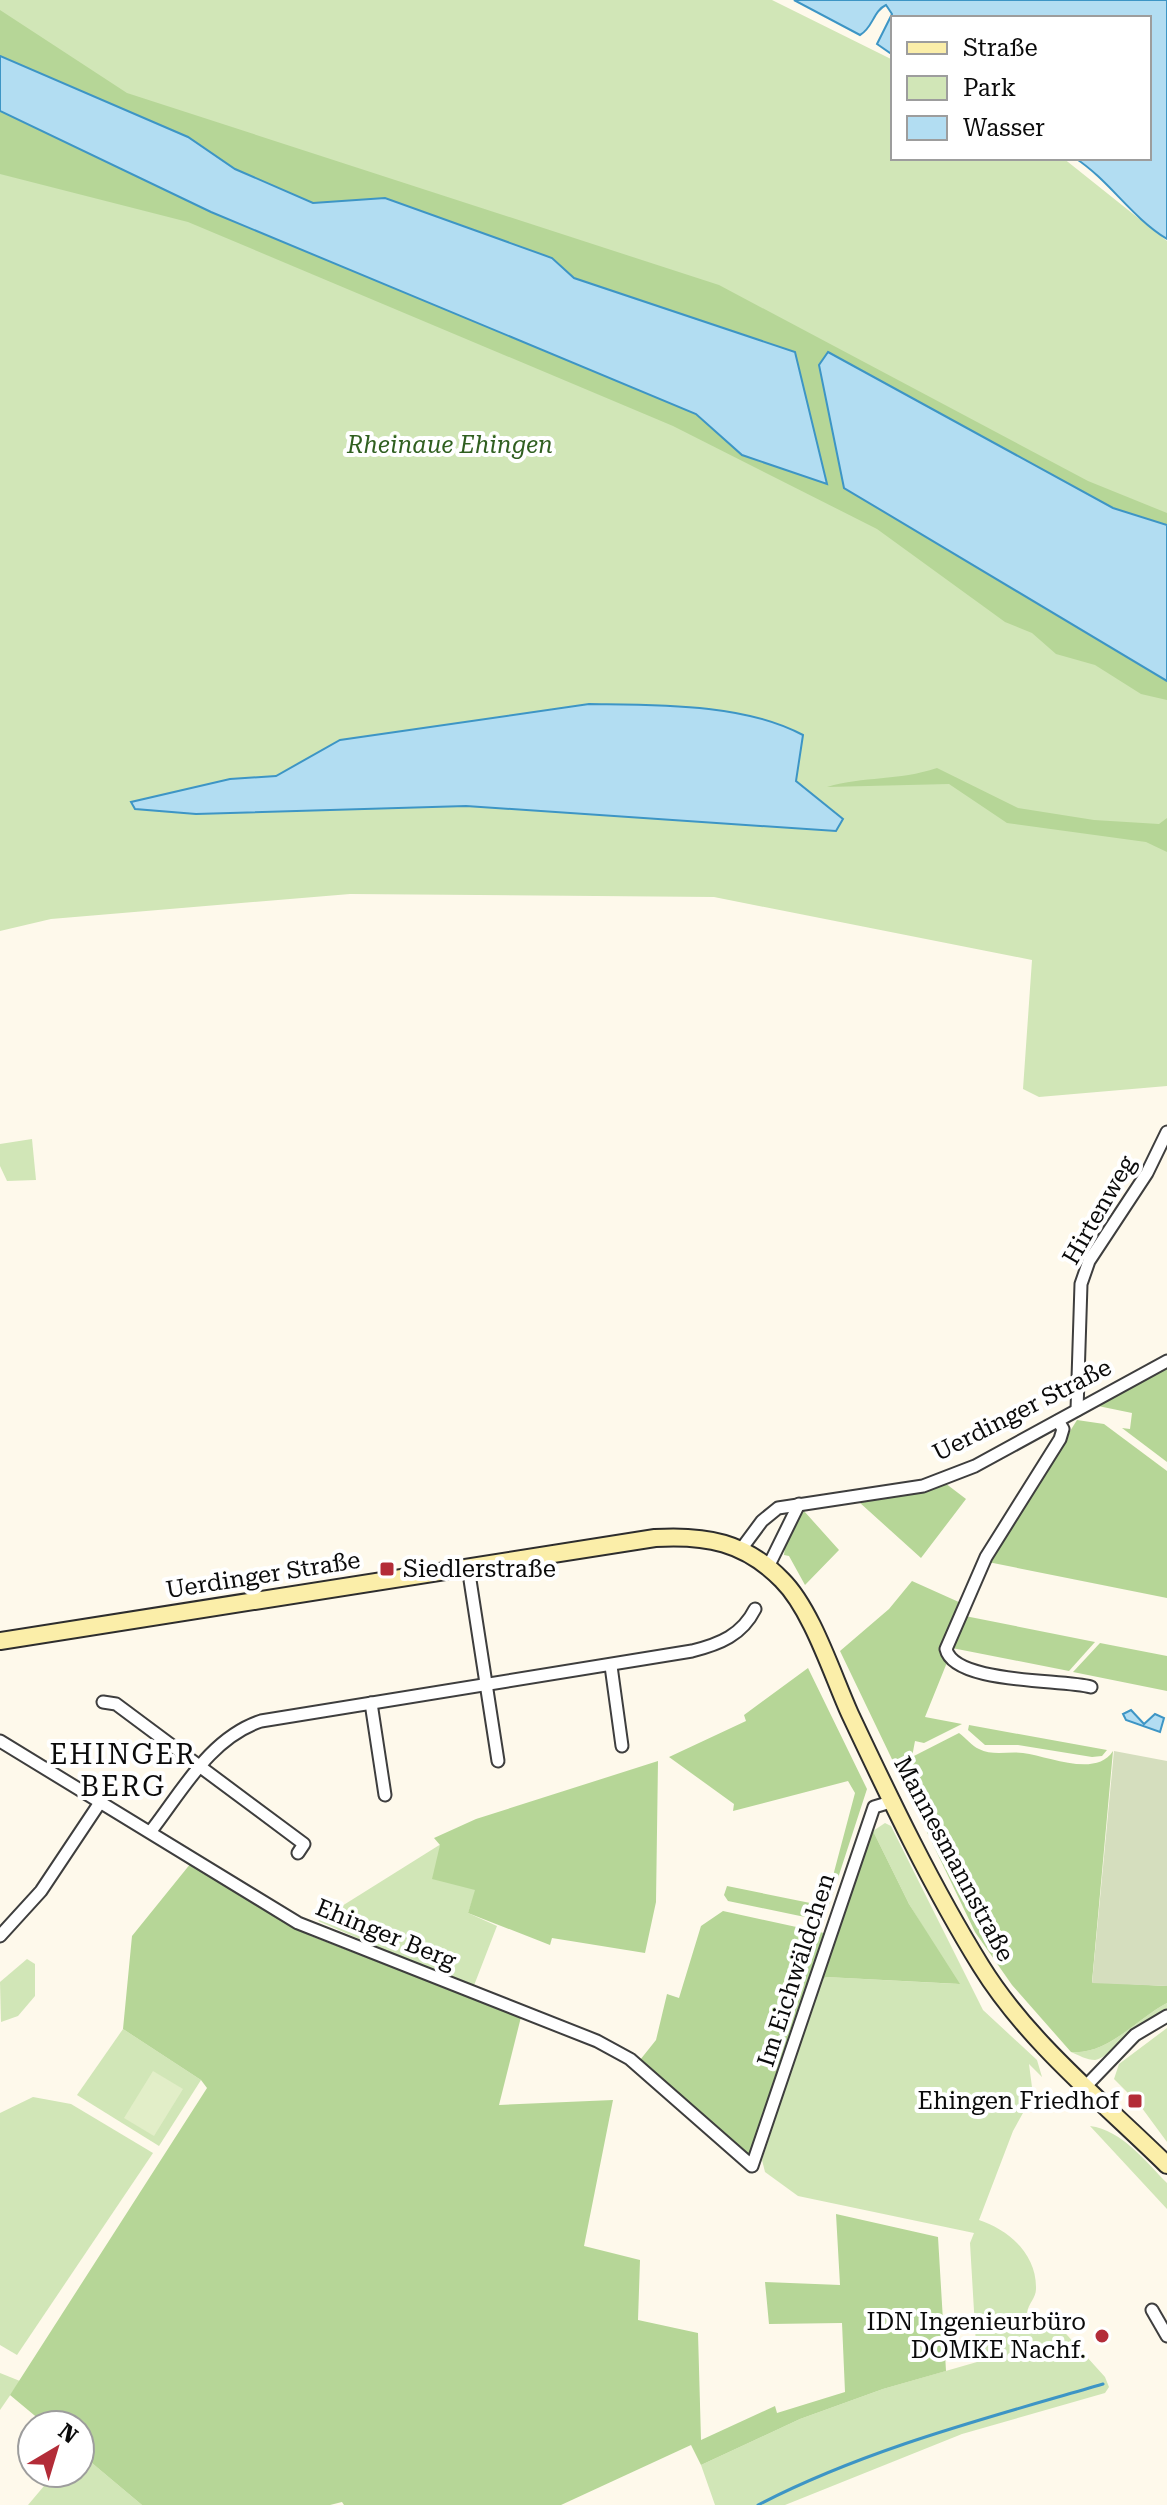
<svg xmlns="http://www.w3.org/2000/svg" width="1167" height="2505" font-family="'Roboto Serif',serif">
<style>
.green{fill:#d1e6b7}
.forest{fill:#b6d697}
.cemetery{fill:#d5debe}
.pitch{fill:#e2eec8}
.water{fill:#b2ddf2;stroke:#3d95c5;stroke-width:2}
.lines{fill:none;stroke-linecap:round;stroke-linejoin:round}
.stream{stroke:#3d95c5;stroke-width:3}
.minor-casing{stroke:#3e3e3e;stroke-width:15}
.secondary-casing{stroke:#2d2d2d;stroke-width:20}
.minor{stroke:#fff;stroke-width:11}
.secondary{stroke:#fbeea9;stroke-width:16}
.poi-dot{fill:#b32c38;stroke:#fff;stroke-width:3}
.labels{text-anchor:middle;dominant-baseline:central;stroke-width:8;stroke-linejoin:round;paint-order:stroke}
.park-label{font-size:24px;font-style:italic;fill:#305f20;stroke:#fff}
.street-label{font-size:24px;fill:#0b0b0b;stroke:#fff}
.poi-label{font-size:24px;fill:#0b0b0b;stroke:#fff;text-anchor:end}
.quarter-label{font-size:28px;letter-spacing:2px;fill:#0b0b0b;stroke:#fff}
</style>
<rect width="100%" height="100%" fill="#fef9eb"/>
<g class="green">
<path d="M0 0H772L893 60V158H1063L1167 241V1086L1039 1097 1023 1089 1032 960 714 897 350 894 51 919 0 931Z"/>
<path d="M32 1139 36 1180 7 1181 0 1166V1144Z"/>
<path d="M885 1823 891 1826 983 2010 1037 2060 1042 2077 1029 2064 1033 2095 1013 2131 979 2220C1009 2230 1037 2254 1036 2289 1036 2298 1028 2304 1027 2313L1058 2325 1105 2377 1109 2387 1105 2393 962 2434 785 2505H715L701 2465 800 2419 883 2389 977 2362 970 2243 974 2233 798 2196 765 2172 762 2160 819 1983 826 1977 958 1984 909 1904 873 1831Z"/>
<path d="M441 1844 476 1890 468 1913 497 1926 473 1988 318 1921Z"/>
<path d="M27 1959 35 1964V1996L18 2016 1 2022 0 1982Z"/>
<path d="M1167 2003V2009C1150 2017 1106 2060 1095 2060 1087 2060 1078 2055 1071 2052 1108 2055 1135 2020 1167 2003Z"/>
<path d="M1167 2028V2142L1139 2104 1114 2079 1119 2064Z"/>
<path d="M123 2029 201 2080 159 2146 77 2095Z"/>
<path d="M33 2097 71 2104 153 2153 17 2355 0 2345V2113Z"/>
<path d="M1090 2126C1122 2130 1146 2162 1167 2183V2209Z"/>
<path d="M0 2373 20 2381 0 2410Z"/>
<path d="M80 2453 142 2505H28L55 2473H80Z"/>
</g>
<g class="forest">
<path d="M0 10 127 93 719 285 1088 481 1167 513V525L1113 508 828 353 844 488 1167 681V700L1141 694 1095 665 1056 654 1032 633 1005 622 877 529 673 426 188 222 0 174V111L211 212 696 414 742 455 827 483 795 352 574 278 552 258 385 198 313 203 235 169 188 137 0 56Z"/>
<path d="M937 768 1018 808 1094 820 1159 824 1167 818V852L1146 842 1007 823 949 784 827 787C864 776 898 781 937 768Z"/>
<path d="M1167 1364V1462L1122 1428 1130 1429 1132 1413 1098 1406 1092 1410Z"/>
<path d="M1077 1420 1104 1424 1167 1471V1598L988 1562Z"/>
<path d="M945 1483 966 1499 921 1558 859 1502 929 1490Z"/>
<path d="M804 1511 839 1550 805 1585 789 1556 784 1555 786 1537Z"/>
<path d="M912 1581 961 1603 940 1654 948 1660 925 1717 962 1724 924 1743 915 1741 912 1757 959 1733C966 1738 972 1746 979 1749 992 1756 1009 1751 1023 1753 1048 1756 1096 1778 1113 1751L1092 1982 1167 1986V2003C1135 2020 1108 2055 1071 2052L1012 1985 975 1932 840 1651 889 1609Z"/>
<path d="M965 1616 1095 1642 1069 1671 952 1648Z"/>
<path d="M1100 1643 1167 1656V1691L1073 1672Z"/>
<path d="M808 1668 867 1789 824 1921 728 1901 724 1895 727 1886 825 1906 855 1793 848 1781 733 1811 734 1804 669 1757 746 1721 744 1715Z"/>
<path d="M969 1725 1107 1750 1102 1756 1092 1757 1018 1745H985L968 1730Z"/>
<path d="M658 1761 656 1902 645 1953 552 1938 550 1945 468 1913 475 1890 432 1879 440 1845 434 1838 476 1819Z"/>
<path d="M873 1831 909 1904 960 1984 826 1977 819 1983Z"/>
<path d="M191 1863 311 1936 521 2017 499 2105 613 2100 584 2246 640 2260 638 2320 698 2333 701 2440 775 2406 777 2413 845 2392 842 2323 769 2324 765 2282 840 2285 836 2214 938 2237 946 2371 883 2389 800 2419 701 2465 691 2445 561 2505H344L342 2502 330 2505H142L80 2453V2425H46L10 2395 207 2088 201 2080 123 2029 132 1936Z"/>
<path d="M723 1911 824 1933 754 2155 748 2158 640 2060 656 2040 667 1994 679 1998 701 1926Z"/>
</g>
<path class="cemetery" d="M1114 1751 1167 1761V1986L1092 1983Z"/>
<path class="pitch" d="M153 2071 183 2089 154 2136 124 2118Z"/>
<g class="water">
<path d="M794 0H1167V239C1131 217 1109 180 1075 158H1149V18H893V55L877 44 892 14 886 5C873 11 873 28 860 35Z"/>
<path d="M0 56 188 137 235 169 313 203 385 198 552 258 574 278 795 352 827 484 742 455 696 414 211 212 0 111Z"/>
<path d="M828 352 1113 508 1167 525V681L844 488 819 365Z"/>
<path d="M589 704C656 705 744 703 803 735L796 781 843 819 836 831 466 806 196 814 135 809 131 802 230 779 276 776 340 740Z"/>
<path d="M1131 1710 1144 1724 1155 1714 1164 1718 1160 1732 1126 1720 1123 1714Z"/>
</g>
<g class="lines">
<path class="stream" d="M758 2505C866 2449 987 2418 1103 2384"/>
<g class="minor-casing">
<g id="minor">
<path d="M1077 1410 1081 1284 1089 1261 1147 1173 1167 1132"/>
<path d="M1058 1421 1063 1429 1060 1439 986 1557 946 1649C954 1684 1061 1679 1091 1687"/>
<path d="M742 1548 762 1521 778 1508 923 1486 975 1466 1167 1361"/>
<path d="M468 1567 498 1761"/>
<path d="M768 1567 799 1504"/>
<path d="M611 1666 622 1746"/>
<path d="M103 1702 116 1704 304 1844 298 1853"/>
<path d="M371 1703 385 1795"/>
<path d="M0 1741 298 1923 597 2041 630 2059 752 2166 874 1807 894 1801"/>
<path d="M151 1831C183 1790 210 1738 261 1721L692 1651C720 1644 742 1635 755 1609"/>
<path d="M0 1936 41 1891 99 1804"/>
<path d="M1086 2086 1135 2035 1167 2016"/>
<path d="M1152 2310 1167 2336"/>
</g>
</g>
<g class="secondary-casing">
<path id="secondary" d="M0 1641 655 1538C706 1535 745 1542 782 1580 812 1610 832 1674 850 1714 890 1799 932 1887 981 1966 1028 2042 1104 2103 1167 2165"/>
</g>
<use href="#minor" class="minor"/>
<use href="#secondary" class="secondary"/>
</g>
<g class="poi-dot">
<rect x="379" y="1561" width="16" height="16" rx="4"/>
<rect x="1127" y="2093" width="16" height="16" rx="4"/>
<circle cx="1102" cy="2336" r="8"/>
</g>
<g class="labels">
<g class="park-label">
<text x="450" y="445">Rheinaue Ehingen</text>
</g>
<g class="street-label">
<text transform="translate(1099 1210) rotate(-60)">Hirtenweg</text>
<text transform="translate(1022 1410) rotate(-27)">Uerdinger Straße</text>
<text transform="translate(263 1575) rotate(-9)">Uerdinger Straße</text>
<text transform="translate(954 1859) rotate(62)">Mannesmannstraße</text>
<text transform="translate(386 1934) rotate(22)">Ehinger Berg</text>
<text transform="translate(796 1970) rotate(-72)">Im Eichwäldchen</text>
</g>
<g class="poi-label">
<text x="403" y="1569" text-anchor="start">Siedlerstraße</text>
<text x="1119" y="2101">Ehingen Friedhof</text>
<text x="1086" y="2322">IDN Ingenieurbüro<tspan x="1086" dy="28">DOMKE Nachf.</tspan></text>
</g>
<g class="quarter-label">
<text x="123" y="1754">EHINGER<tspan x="123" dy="32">BERG</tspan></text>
</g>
</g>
<rect x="891" y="16" width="260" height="144" fill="#ffffff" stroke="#9d9d9d" stroke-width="2"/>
<rect x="907" y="42" width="40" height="12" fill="#fbeea9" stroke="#9d9d9d" stroke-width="2"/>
<text x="963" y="56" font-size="24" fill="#0b0b0b">Straße</text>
<rect x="907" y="76" width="40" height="24" fill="#d1e6b7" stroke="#9d9d9d" stroke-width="2"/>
<text x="963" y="96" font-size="24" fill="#0b0b0b">Park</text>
<rect x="907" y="116" width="40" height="24" fill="#b2ddf2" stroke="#9d9d9d" stroke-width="2"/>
<text x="963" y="136" font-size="24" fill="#0b0b0b">Wasser</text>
<g transform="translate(56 2449) rotate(38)"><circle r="38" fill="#ffffff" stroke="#9d9d9d" stroke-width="2"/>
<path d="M0-6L14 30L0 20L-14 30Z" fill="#b32c38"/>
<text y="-12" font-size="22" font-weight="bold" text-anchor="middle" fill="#0b0b0b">N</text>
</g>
</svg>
